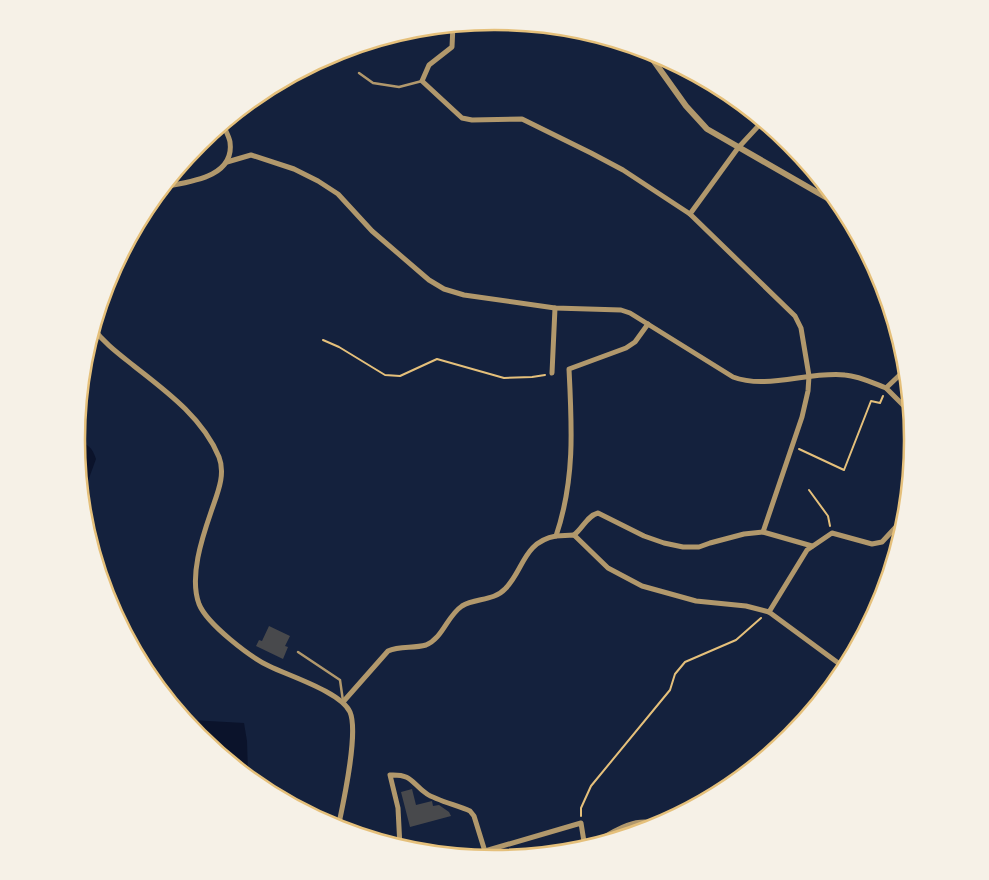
<svg xmlns="http://www.w3.org/2000/svg" width="989" height="880" font-family="Helvetica,sans-serif">
<style>
.water{fill:#0b132b}
.building{fill:#48494c}
.lines{fill:none;stroke-linecap:round;stroke-linejoin:round}
.path{stroke:#e5c07b;stroke-width:2}
.service{stroke:#b1986c;stroke-width:2.5}
.minor{stroke:#b1986c;stroke-width:5}
.tertiary{stroke:#b1986c;stroke-width:6}
.rim{fill:none;stroke:#e5c07b;stroke-width:2.5}
</style>
<rect width="100%" height="100%" fill="#14213d"/>
<g class="water">
<path d="M76 441C88 444 92 447 96 459L88 481 80 487Z"/>
<path d="M178 712 191 720 244 723 247 741 248 773 245 774 198 736Z"/>
</g>
<g class="building">
<path d="M269 626 290 636 285 646 288 647 283 659 256 646 259 640 262 641Z"/>
<path d="M412 789 416 805 432 801 433 806 439 805 449 812 451 816 410 827 401 792Z"/>
</g>
<g class="lines">
<g class="path">
<path d="M323 340 339 347 385 375 400 376 437 359 504 378 532 377 545 375"/>
<path d="M799 449 844 470 871 401 880 403 883 396"/>
<path d="M809 490 828 516 830 526"/>
<path d="M581 816V808L591 786 670 690 675 674 685 662 736 640 761 618"/>
</g>
<g class="service">
<path d="M359 73 373 83 399 87 422 81"/>
<path d="M298 652 340 680 343 701"/>
</g>
<g class="minor">
<path d="M453 25 452 47 429 65 422 81 462 118 472 120 522 119 591 153 623 170 690 214"/>
<path d="M763 121 738 148 690 214 795 316 801 328 809 376 808 391 802 417 763 532 812 546"/>
<path d="M227 162 251 155 294 169 318 181 338 194 372 231 429 280 444 289 464 295 555 308 621 310 630 313 733 377C767 390 809 371 845 375 859 376 873 383 886 388"/>
<path d="M163 187C188 182 235 178 230 142 229 136 225 130 223 124"/>
<path d="M93 328C104 343 119 354 134 366 166 391 203 418 219 457 226 475 217 494 211 512 202 538 189 577 199 604 207 624 250 657 269 666 289 676 341 692 350 712 359 733 343 804 338 828"/>
<path d="M906 369 886 388 906 408 911 417"/>
<path d="M552 373 555 308"/>
<path d="M574 535C583 528 587 516 598 513L644 536 664 543 683 547H699L710 543 744 534 763 532"/>
<path d="M556 536 574 535 608 568 642 586 696 601 746 606 769 612 845 668"/>
<path d="M769 612 807 550 832 533 872 544 882 542 906 516"/>
<path d="M343 702 388 651C400 645 413 649 426 645 443 638 447 616 462 606 475 598 494 601 505 589 524 570 523 542 556 536 575 480 572 427 569 369L626 348 635 342 648 324"/>
<path d="M400 847 398 808 390 775C413 774 411 783 427 794 436 800 459 806 470 811L474 816 487 858"/>
<path d="M586 848C607 836 634 814 659 825"/>
<path d="M485 851 581 823 585 848"/>
</g>
<path class="tertiary" d="M646 50 686 106 707 129 841 206"/>
</g>
<path d="M0 0H989V880H0ZM494 30H495A409 409 0 0 1 904 439V441A409 409 0 0 1 495 850H494A409 409 0 0 1 85 441V439A409 409 0 0 1 494 30Z" fill="#f6f1e7" fill-rule="evenodd"/>
<path class="rim" d="M494 30H495A409 409 0 0 1 904 439V441A409 409 0 0 1 495 850H494A409 409 0 0 1 85 441V439A409 409 0 0 1 494 30Z"/>
</svg>
